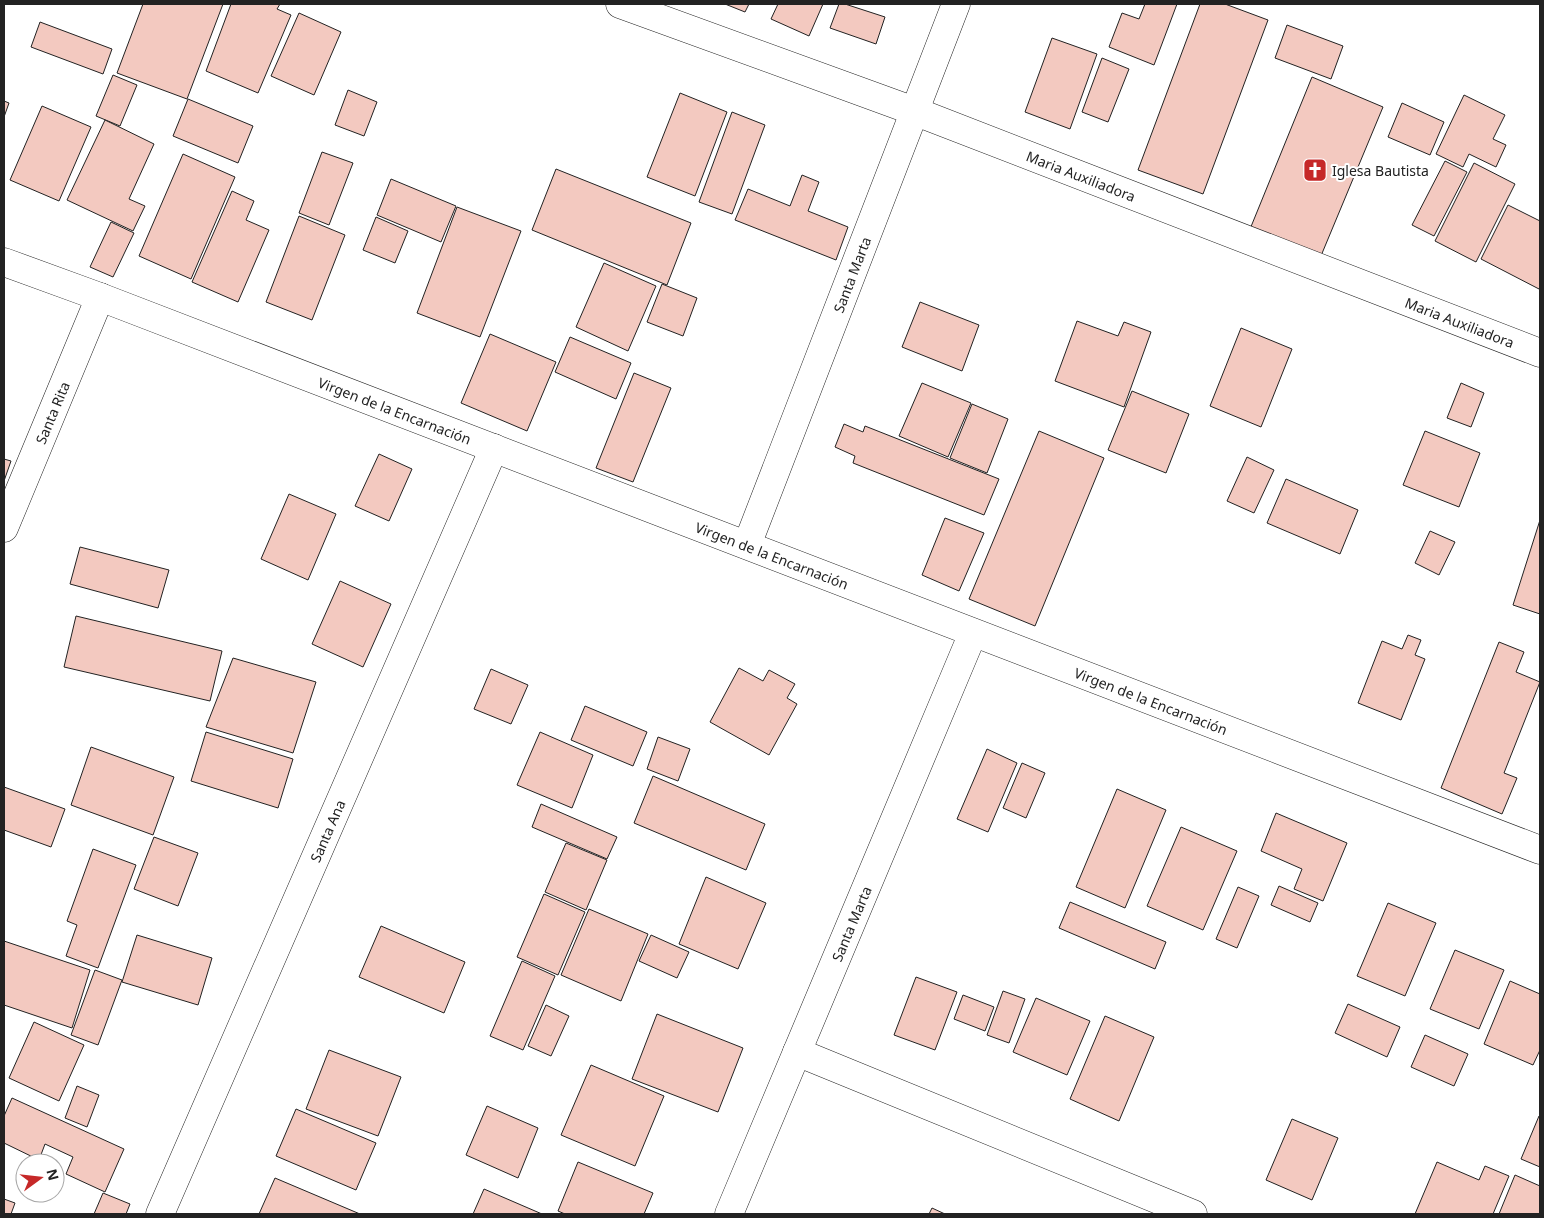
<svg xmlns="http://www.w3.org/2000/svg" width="1544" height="1218" font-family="'Noto Sans',sans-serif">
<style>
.building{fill:#f3c9c0;stroke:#222}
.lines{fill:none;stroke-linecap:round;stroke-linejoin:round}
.minor-casing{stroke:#222;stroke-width:29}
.minor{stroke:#fff;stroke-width:28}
.labels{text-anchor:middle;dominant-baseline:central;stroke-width:4;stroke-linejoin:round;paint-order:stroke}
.poi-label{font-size:14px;fill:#222;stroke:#fff;text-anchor:start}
.street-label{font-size:14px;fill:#222;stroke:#fff}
</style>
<rect width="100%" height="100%" fill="#fff"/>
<g class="building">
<path d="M143 4H223L187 99 117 73Z"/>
<path d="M231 4H280L277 9 291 15 258 93 206 71Z"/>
<path d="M725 4H749L745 12Z"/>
<path d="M778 4H823L809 36 771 19Z"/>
<path d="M839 4H845L885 17 876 44 830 28Z"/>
<path d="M1145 4H1177L1154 65 1109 47 1122 13 1139 19Z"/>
<path d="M1200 4H1225L1268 20 1203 194 1138 170Z"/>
<path d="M299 13 341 32 314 95 271 76Z"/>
<path d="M40 22 112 49 103 74 31 47Z"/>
<path d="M1287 25 1343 46 1331 79 1275 58Z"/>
<path d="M1052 38 1097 54 1070 129 1025 112Z"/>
<path d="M1102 58 1129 69 1108 122 1082 112Z"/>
<path d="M113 75 137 85 120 126 96 116Z"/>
<path d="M1312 77 1383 107 1318 263 1248 234Z"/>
<path d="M348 90 377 102 364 136 335 125Z"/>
<path d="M680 93 727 112 695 196 647 177Z"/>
<path d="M1464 95 1505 115 1493 139 1506 145 1496 167 1469 154 1463 167 1436 154Z"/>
<path d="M188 99 253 126 238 163 173 136Z"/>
<path d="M4 101 9 103 4 117Z"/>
<path d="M1402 103 1444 122 1430 155 1388 137Z"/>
<path d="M42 106 91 127 59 201 10 180Z"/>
<path d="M732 112 765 125 732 214 699 202Z"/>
<path d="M105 120 154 144 129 199 145 206 133 231 67 200Z"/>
<path d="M322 152 353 163 329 225 299 213Z"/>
<path d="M183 154 235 177 191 279 139 256Z"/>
<path d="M1445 161 1467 172 1434 236 1412 225Z"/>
<path d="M1474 163 1515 184 1476 262 1435 241Z"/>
<path d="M556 169 691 223 667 285 532 230Z"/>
<path d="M802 175 819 182 808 211 848 227 836 260 735 220 748 189 790 206Z"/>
<path d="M391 179 456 206 441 242 377 215Z"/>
<path d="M232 191 254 201 246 220 269 230 238 302 192 282Z"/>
<path d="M1508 205 1540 221V286L1539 289 1481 259Z"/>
<path d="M457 207 521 231 480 337 417 313Z"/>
<path d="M299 216 345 235 312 320 266 302Z"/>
<path d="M376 217 408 231 395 263 363 250Z"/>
<path d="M111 222 134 233 113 277 90 267Z"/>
<path d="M604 263 656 286 628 351 576 327Z"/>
<path d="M662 284 697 298 683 336 647 322Z"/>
<path d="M920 302 979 325 962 371 902 347Z"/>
<path d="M1077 321 1118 336 1124 322 1151 332 1124 407 1055 381Z"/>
<path d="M1241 328 1292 349 1261 427 1210 406Z"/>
<path d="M490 334 556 362 527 431 461 403Z"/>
<path d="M570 337 631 363 616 399 555 372Z"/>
<path d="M634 373 671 388 633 482 596 468Z"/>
<path d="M922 383 971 403 948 457 899 436Z"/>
<path d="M1461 383 1484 393 1471 427 1447 418Z"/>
<path d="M1132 391 1189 414 1166 473 1108 450Z"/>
<path d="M972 404 1008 419 987 473 950 458Z"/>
<path d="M844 424 863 432 865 426 999 479 984 515 853 463 855 456 835 447Z"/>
<path d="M1039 431 1104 458 1035 626 969 599Z"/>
<path d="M1425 431 1480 453 1459 507 1403 485Z"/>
<path d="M379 454 412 469 389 521 355 506Z"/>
<path d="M1247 457 1274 470 1254 513 1227 501Z"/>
<path d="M4 459 11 461 4 481Z"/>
<path d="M1286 479 1358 510 1340 554 1267 523Z"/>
<path d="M289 494 336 514 308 580 261 559Z"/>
<path d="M945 518 984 533 959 591 922 575Z"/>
<path d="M1540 520V614L1513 605Z"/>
<path d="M1430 531 1455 542 1439 575 1415 563Z"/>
<path d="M80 547 169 570 158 608 70 584Z"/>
<path d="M340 581 391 604 363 667 312 644Z"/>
<path d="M76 616 222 651 210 701 64 667Z"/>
<path d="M1408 635 1421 640 1415 655 1425 659 1401 720 1358 703 1382 641 1402 649Z"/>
<path d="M1499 642 1524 652 1516 672 1540 682 1504 773 1517 778 1502 814 1441 788Z"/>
<path d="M233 658 316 682 293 753 206 727Z"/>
<path d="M739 668 763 681 769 670 795 684 787 698 797 704 769 755 710 722Z"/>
<path d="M491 669 528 685 511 724 474 709Z"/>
<path d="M585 706 647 732 633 766 571 740Z"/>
<path d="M206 732 293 759 278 808 191 781Z"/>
<path d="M540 732 593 755 572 808 517 785Z"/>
<path d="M658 737 690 749 678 781 647 769Z"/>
<path d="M91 747 174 777 153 835 71 805Z"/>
<path d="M987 749 1017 763 988 832 957 819Z"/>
<path d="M1022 763 1045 773 1026 818 1003 808Z"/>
<path d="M653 776 765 824 746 870 634 823Z"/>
<path d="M4 787 65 809 51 847 4 830Z"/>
<path d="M1117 789 1166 810 1125 908 1076 887Z"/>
<path d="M541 804 617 837 607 859 532 827Z"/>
<path d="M1276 813 1347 843 1323 901 1294 889 1302 869 1261 851Z"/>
<path d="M1181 827 1237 851 1203 930 1147 906Z"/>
<path d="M154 837 198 853 178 906 134 889Z"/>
<path d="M566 843 607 860 586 910 545 892Z"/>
<path d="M93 849 136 865 98 968 66 956 77 925 67 921Z"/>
<path d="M706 877 766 903 738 969 679 944Z"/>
<path d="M1279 886 1318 903 1310 922 1271 905Z"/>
<path d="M1238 887 1259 896 1237 948 1216 939Z"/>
<path d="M544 894 585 912 558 975 517 957Z"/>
<path d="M1070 902 1166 942 1155 969 1059 928Z"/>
<path d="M1388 903 1436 923 1405 996 1357 976Z"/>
<path d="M589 909 648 934 621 1001 561 975Z"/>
<path d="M381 926 465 962 444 1013 359 977Z"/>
<path d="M137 935 212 958 198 1005 122 982Z"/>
<path d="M651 935 689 952 677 978 639 961Z"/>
<path d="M4 941 90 970 72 1028 4 1005Z"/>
<path d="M1455 950 1504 970 1479 1029 1430 1009Z"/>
<path d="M522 961 555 976 523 1050 490 1036Z"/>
<path d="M95 970 122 980 98 1045 71 1035Z"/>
<path d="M916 977 957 992 935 1050 894 1035Z"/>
<path d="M1510 981 1540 994V1050L1533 1065 1484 1044Z"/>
<path d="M1003 991 1025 999 1009 1043 987 1035Z"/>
<path d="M963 995 994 1007 985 1031 954 1019Z"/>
<path d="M1036 998 1090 1021 1067 1075 1013 1052Z"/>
<path d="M1348 1004 1400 1027 1387 1057 1335 1033Z"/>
<path d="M546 1005 569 1016 551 1056 528 1046Z"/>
<path d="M657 1014 743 1048 718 1112 632 1079Z"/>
<path d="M1105 1016 1154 1037 1119 1121 1070 1099Z"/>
<path d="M34 1022 84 1045 59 1101 9 1078Z"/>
<path d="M1425 1035 1468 1054 1454 1086 1411 1067Z"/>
<path d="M329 1050 401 1077 378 1136 306 1109Z"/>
<path d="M591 1065 664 1096 635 1166 561 1135Z"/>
<path d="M77 1086 99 1095 87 1127 65 1118Z"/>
<path d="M12 1098 124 1149 105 1192 66 1174 73 1157 45 1144 39 1160 4 1143V1116Z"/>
<path d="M487 1106 538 1128 518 1178 466 1155Z"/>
<path d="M296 1109 376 1143 356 1190 276 1156Z"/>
<path d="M1539 1116H1540V1167L1521 1159Z"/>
<path d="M1292 1119 1338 1138 1312 1200 1266 1180Z"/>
<path d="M578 1162 653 1193 644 1214H565L558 1211Z"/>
<path d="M1437 1162 1479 1180 1485 1166 1509 1176 1493 1214H1415Z"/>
<path d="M1515 1175 1540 1186V1214H1499Z"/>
<path d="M275 1178 360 1214H259Z"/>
<path d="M484 1189 542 1214H473Z"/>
<path d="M103 1193 130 1204 126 1214H94Z"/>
<path d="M4 1199 15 1203 11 1214H4Z"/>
<path d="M932 1208 945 1214H929Z"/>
</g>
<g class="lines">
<g class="minor-casing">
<g id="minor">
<path id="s1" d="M620 4 914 111 1540 353"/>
<path id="s2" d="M4 262 100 297 1540 850"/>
<path id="s3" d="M4 528 100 297"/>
<path id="s4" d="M747 545 956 4"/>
<path d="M797 1052 1193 1214"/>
<path id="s5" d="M160 1214 494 448"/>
<path id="s6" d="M729 1214 973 633"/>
</g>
</g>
<use href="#minor" class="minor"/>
</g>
<defs>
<g id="church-square" transform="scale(1.25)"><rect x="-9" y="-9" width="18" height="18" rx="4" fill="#c62828" stroke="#fff"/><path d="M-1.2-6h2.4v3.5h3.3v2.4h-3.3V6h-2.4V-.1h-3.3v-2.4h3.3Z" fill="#fff"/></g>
</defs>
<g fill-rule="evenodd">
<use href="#church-square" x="1315" y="170"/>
</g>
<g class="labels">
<g class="poi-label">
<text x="1332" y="170">Iglesa Bautista</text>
</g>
<g class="street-label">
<text stroke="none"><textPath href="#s1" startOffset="492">Maria Auxiliadora</textPath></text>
<text stroke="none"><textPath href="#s4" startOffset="290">Santa Marta</textPath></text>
<text stroke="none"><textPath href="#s1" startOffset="898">Maria Auxiliadora</textPath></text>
<text stroke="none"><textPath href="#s2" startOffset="418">Virgen de la Encarnación</textPath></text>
<text stroke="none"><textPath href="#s3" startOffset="125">Santa Rita</textPath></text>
<text stroke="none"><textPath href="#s2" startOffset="822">Virgen de la Encarnación</textPath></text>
<text stroke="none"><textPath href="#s2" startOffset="1228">Virgen de la Encarnación</textPath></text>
<text stroke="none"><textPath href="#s5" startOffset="418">Santa Ana</textPath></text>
<text stroke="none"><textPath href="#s6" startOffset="315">Santa Marta</textPath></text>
</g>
</g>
<rect width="1544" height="1218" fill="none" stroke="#222222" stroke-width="10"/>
<g transform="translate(40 1178) rotate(75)"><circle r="24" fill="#ffffff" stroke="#a7a7a7"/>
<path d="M0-4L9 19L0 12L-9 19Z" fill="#c62828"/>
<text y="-8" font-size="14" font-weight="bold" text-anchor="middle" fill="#222222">N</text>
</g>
</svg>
